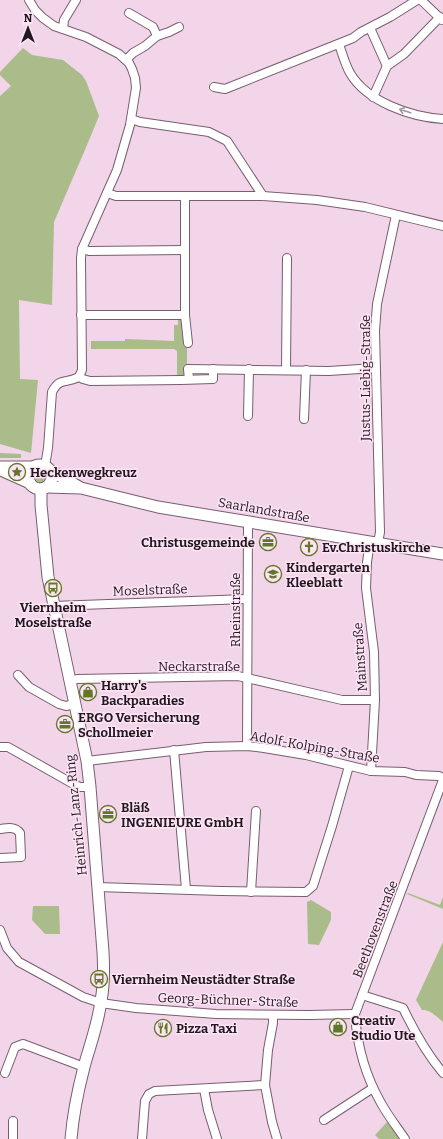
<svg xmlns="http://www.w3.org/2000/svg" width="443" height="1139" font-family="Bitter,serif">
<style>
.green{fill:#aabc8a}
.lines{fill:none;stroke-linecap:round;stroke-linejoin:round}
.street-casing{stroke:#775e6f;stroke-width:10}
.secondary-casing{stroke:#775e6f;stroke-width:13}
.street{stroke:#fff;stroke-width:8}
.secondary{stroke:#fff;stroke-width:11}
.oneway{stroke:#9c979a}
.labels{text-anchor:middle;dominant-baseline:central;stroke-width:3;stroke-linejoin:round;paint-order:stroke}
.street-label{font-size:13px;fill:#22181f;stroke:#fce4f5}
.poi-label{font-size:13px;font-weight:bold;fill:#22181f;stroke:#fce4f5;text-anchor:start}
</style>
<rect width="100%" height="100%" fill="#f3d5e9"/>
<g class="green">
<path d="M23 48 32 55 63 60 82 75 86 81 99 116 87 145 54 222 52 305 19 300 20 379 38 380 31 453 0 444V96L11 86 0 75V72Z"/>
<path d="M178 318 181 319 183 322V343H187V373C185 377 182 377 177 377V351L174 349H91V341H125V339L174 341V325H178Z"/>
<path d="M0 453 21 454V458H0Z"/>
<circle cx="40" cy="476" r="8"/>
<path d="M408 893 440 905 443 897V909L407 894Z"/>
<path d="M311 900 331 912V920L319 945 308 944 307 902Z"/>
<path d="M33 906H59L60 934H45L32 920Z"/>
<path d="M443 942V1022C437 1017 430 1009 422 1010L416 1000Z"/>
<path d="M387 1122 399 1139H379L375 1135Z"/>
</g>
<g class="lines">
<g class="street-casing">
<g id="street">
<path d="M29 0 35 10 43 18 54 26 86 37 119 54 129 63 132 69 135 78 136 88 130 125 117 170 82 249 81 258 82 370 79 377C65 384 60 377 52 392L48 448 45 466"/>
<path d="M421 0 442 20"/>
<path d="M129 13 153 27 157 36"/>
<path d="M370 28 387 66"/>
<path d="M63 29 64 20 76 0"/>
<path d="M339 44C342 53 345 64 350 73 367 102 411 117 443 119"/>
<path d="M126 60 133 53 145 46 157 36 169 32 179 27"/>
<path d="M214 87 225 89 353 38 361 32 390 17 417 0"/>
<path d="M373 97 387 66 404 54 440 17"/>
<path d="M131 119 140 122 209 132 227 141 263 196"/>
<path d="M107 193 116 196H263L317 200 365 207 443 226"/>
<path d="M185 196V315L188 343"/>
<path d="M82 249 89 251 185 250"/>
<path d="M81 315H185"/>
<path d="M286 370 287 258"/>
<path d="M79 377 83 379 90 381 181 380 213 379V369"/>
<path d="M189 379 188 369 329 371 375 368"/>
<path d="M248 416 249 369"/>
<path d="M304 419 306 370"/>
<path d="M370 542 367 562 366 588 374 652 375 700 371 771"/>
<path d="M378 543 380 532 375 331 377 304 396 215"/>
<path d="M53 606 247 599"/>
<path d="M18 675 29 687 59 704 66 706 75 704"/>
<path d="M70 681 77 679 238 676 342 700H375"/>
<path d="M247 746 248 521"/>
<path d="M1 747H8L75 785 80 787H90"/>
<path d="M174 750 186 889"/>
<path d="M87 761 206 747 247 746 264 748 306 755 371 771 405 772 416 775 439 776 443 778"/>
<path d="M0 829C7 828 15 826 20 833L21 857 0 858"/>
<path d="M97 887 221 891 306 892 313 886 332 826 349 766"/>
<path d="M251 892 256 811"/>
<path d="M0 930 7 948 19 962 83 997 101 1003 136 1008 216 1014 309 1015 355 1014"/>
<path d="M362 995 403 1008C414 1031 426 1053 443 1073"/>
<path d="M273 1015V1023L268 1050 265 1085 272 1122 277 1139"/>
<path d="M5 1073 15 1047 23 1044 84 1067"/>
<path d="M204 1089 208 1110 217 1139"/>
<path d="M324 1120 373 1088"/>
<path d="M13 1139V1121"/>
<path d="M142 1139 145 1101 149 1094 155 1091 265 1085"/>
<path d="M405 1139C397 1127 388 1116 381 1103 365 1075 357 1045 355 1014L443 780"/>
</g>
</g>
<g class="secondary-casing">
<g id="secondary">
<circle cx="40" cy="477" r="12"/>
<path d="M0 467H33"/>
<path d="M1 470 30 483"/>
<path d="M51 471 79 487"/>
<path d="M46 487 81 488 158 507 443 554"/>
<path d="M41 489V505L48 577 87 761 90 787 103 952C104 969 104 985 101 1001 98 1024 90 1045 84 1067 78 1090 73 1115 71 1139"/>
</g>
</g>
<use href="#street" class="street"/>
<use href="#secondary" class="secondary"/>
</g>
<defs><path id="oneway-shaft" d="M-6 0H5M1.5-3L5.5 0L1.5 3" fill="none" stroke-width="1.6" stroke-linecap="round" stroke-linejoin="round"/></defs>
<use class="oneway" href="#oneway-shaft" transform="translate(405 111) rotate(-162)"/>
<defs>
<g id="sight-ring" transform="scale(0.9)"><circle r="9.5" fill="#fce4f5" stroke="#617829" stroke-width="1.5"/><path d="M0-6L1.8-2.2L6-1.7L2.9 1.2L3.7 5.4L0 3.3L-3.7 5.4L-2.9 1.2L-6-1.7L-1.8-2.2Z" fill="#617829"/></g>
<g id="office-ring" transform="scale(0.9)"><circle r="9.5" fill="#fce4f5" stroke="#617829" stroke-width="1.5"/><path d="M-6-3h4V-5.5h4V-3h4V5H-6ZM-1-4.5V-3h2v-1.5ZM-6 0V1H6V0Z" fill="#617829"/></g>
<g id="church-ring" transform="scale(0.9)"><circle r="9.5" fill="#fce4f5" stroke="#617829" stroke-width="1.5"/><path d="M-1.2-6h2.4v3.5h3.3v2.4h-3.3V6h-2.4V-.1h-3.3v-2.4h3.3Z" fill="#617829"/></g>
<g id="school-ring" transform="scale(0.9)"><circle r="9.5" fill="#fce4f5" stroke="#617829" stroke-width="1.5"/><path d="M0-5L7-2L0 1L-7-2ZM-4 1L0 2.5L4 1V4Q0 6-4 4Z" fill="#617829"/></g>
<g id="bus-ring" transform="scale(0.9)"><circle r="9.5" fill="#fce4f5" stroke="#617829" stroke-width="1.5"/><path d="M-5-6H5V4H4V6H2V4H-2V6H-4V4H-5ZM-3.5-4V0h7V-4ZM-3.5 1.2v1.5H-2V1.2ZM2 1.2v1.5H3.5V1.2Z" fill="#617829"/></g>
<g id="shop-ring" transform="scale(0.9)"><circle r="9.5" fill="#fce4f5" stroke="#617829" stroke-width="1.5"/><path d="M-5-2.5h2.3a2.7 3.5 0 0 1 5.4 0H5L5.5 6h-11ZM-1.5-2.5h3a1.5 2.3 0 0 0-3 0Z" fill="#617829"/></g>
<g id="restaurant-ring" transform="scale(0.9)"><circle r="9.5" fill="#fce4f5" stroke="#617829" stroke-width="1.5"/><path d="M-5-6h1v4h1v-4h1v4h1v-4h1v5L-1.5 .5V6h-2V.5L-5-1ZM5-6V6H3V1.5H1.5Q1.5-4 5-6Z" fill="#617829"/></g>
</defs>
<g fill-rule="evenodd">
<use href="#sight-ring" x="17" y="472"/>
<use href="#office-ring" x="268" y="542"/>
<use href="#church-ring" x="309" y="547"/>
<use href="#school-ring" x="273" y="574"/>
<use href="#bus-ring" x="53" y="588"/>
<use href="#shop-ring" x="88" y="692"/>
<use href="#office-ring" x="65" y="724"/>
<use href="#office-ring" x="108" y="814"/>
<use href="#bus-ring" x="99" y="979"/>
<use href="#shop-ring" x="338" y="1027"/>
<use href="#restaurant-ring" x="163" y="1028"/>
</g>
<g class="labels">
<g class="street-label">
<text transform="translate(365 378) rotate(-90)">Justus-Liebig-Straße</text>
<text transform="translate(264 510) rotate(10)">Saarlandstraße</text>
<text transform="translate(150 590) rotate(-2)">Moselstraße</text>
<text transform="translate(235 610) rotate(-90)">Rheinstraße</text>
<text transform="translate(360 657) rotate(-94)">Mainstraße</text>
<text x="199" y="666">Neckarstraße</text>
<text transform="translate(315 747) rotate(10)">Adolf-Kolping-Straße</text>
<text transform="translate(76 815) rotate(-96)">Heinrich-Lanz-Ring</text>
<text transform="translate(375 929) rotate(-69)">Beethovenstraße</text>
<text transform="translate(228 1000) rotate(2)">Georg-Büchner-Straße</text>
</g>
<g class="poi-label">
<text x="30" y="472">Heckenwegkreuz</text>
<text x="255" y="542" text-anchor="end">Christusgemeinde</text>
<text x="322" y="547">Ev.Christuskirche</text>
<text x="286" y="567">Kindergarten<tspan x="286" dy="15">Kleeblatt</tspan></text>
<text x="53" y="607" text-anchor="middle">Viernheim<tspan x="53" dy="15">Moselstraße</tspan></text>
<text x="101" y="685">Harry's<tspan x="101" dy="15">Backparadies</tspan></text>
<text x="78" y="717">ERGO Versicherung<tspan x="78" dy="15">Schollmeier</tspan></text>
<text x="121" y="807">Bläß<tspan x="121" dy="15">INGENIEURE GmbH</tspan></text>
<text x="112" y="979">Viernheim Neustädter Straße</text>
<text x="351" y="1020">Creativ<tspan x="351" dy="15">Studio Ute</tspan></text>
<text x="176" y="1028">Pizza Taxi</text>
</g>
</g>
<g transform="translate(28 28)" stroke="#fce4f5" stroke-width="3" paint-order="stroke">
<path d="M0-3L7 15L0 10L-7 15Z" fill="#22181f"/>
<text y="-6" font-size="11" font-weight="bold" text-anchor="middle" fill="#22181f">N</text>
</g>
</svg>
